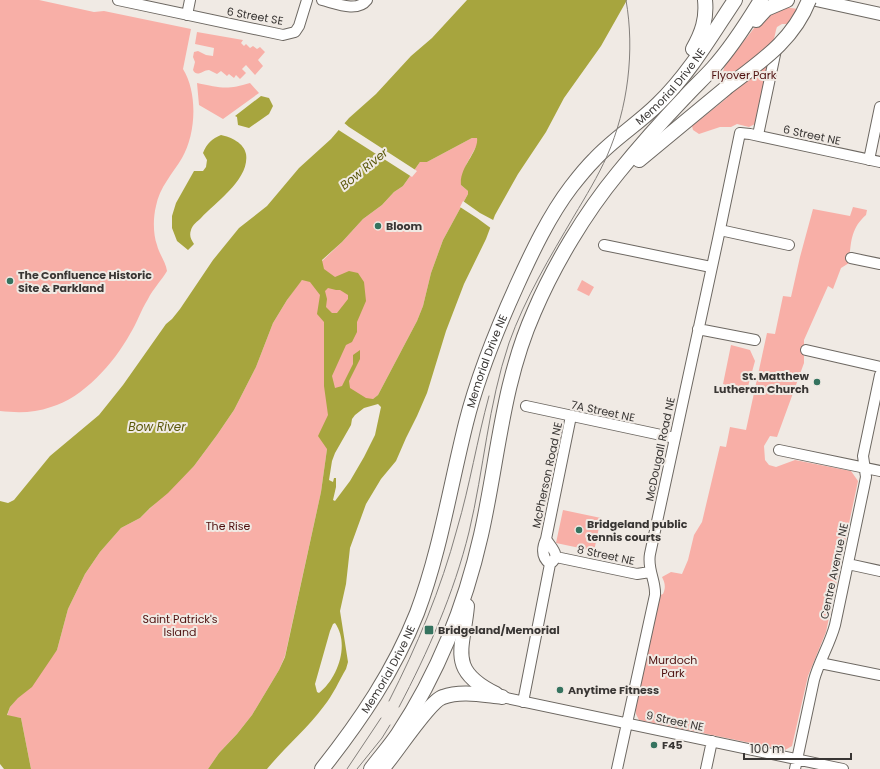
<svg xmlns="http://www.w3.org/2000/svg" width="880" height="769" viewBox="0 0 880 769" font-family="Poppins,sans-serif">
<rect width="100%" height="100%" fill="#f0eae4"/>
<path fill="#f8afa7" d="M0 0H39L94 12 104 11 191 29 183 69C198 93 196 134 182 158 173 173 159 188 156 206 153 218 153 234 157 245 159 254 166 262 167 271 161 281 153 289 148 299 141 310 137 323 130 334 114 363 83 398 51 407 34 413 18 413 0 411Z
M784 7 798 9 789 24H782L777 27 776 30 755 124 749 127 737 124 731 127H720L699 134 693 130 692 126 727 98 726 97 731 92 721 80 724 68 726 64 762 18Z
M197 32 243 40 241 43 244 46 246 44 250 48 253 46 257 49 260 47 265 52 258 60 263 66 255 75 246 65 242 69 246 73 240 79 236 75 234 78 229 74 227 76 221 71 217 74 209 70C203 70 197 78 193 70L195 62 193 57 194 52 198 51 206 55 213 56 214 48 195 44Z
M197 83C220 88 228 90 250 83L259 93 223 119 199 105Z
M472 138H477L478 143 466 165 461 185 468 191V194L443 240 431 273 423 306 417 321 378 395 343 424 327 449 321 492 285 656 279 670 252 715 237 734 219 753 208 769H31L21 718 7 716 10 707 57 650 68 609 85 574 100 552 121 528 140 518 194 466 217 435 234 410 256 367 273 323 287 300 299 283 342 242 363 219 382 205 394 192 403 186 420 162H427Z
M853 207 867 210 866 215C850 229 851 244 849 263L841 268 833 289 828 286 804 340V363L777 437 770 436 764 446 765 460 769 465 776 467 795 460 851 471 858 481 826 632 808 676 792 746 785 750 639 720 636 714 635 708 660 595 663 594C666 587 665 583 662 577L671 572 682 574 688 560 694 535 702 522 720 446 726 447 730 427 746 430 767 333 775 334 783 296 791 297 800 257 813 209 850 216Z
M582 280 594 287 589 296 577 290Z
M731 345 750 350 755 361 747 390 723 384Z
M563 510 601 518 594 551 556 543Z"/>
<path fill="#a7a53e" fill-rule="evenodd" d="M467 0H627L601 46 564 98 546 132 518 174 495 215 486 239 464 284 446 331 427 393 417 416 406 438 396 461 381 479 366 504 350 548 346 584 340 611 348 662 346 669C339 681 333 695 324 706 307 729 285 747 267 769H208L219 753 237 734 252 715 279 670 285 657 321 492 327 449 318 436 328 415 324 386V322L317 314 320 295 310 282 302 280 287 300 273 323 256 367 234 410 217 435 194 466 168 493 150 508 140 518 121 528 100 552 85 574 68 609 57 650 32 687 18 698 10 707 7 715 21 718 31 769H4L0 764V501L8 503 14 500 50 456 99 415 123 385 166 324 172 319 180 309 213 260 239 228 267 206 299 168 331 139 349 118 376 94 411 56 432 38ZM472 138H477C479 152 459 167 461 185L468 191V194L443 240 431 273 423 306 417 321 378 395 373 399 366 398 350 388 349 381 360 359V350L353 355V364L342 386 335 388 332 376 346 345 352 342 357 332V322L366 301 364 282 358 273 349 271 335 277 324 269 322 260 342 242 363 219 382 205 394 192 403 186 420 162H427ZM328 288 336 290H340L348 295V299L337 313H332L326 307 327 299 325 291ZM378 404 381 407 375 435 364 457 350 481 335 501 333 500 336 487V478H334L333 482 329 480 332 461 335 453 351 425 352 419 355 415 364 408ZM335 623C350 644 338 678 319 693L317 692 315 684 330 631 333 624Z
M261 96 269 98 273 106 269 114 249 128 238 125 237 117 235 116Z
M221 135C231 137 244 143 246 154 250 179 216 202 201 218 198 221 192 225 191 230 189 236 191 239 194 244L188 250 177 241 172 228V216L176 203 194 171H203L206 167 207 160 203 153C207 143 212 139 221 135Z"/>
<path fill="#f0eae4" d="M343 122 349 127 417 171 412 177 337 129Z
M463 201 480 213 495 221 492 229 477 218 460 207Z"/>
<g fill="none" stroke-linecap="round" stroke-linejoin="round">
<defs>
<path id="minor" d="M118 0 283 35 295 32 299 26 307 0
M322 0C335 3 357 13 367 0
M187 15 190 0
M758 135 777 45
M869 160 880 107
M720 230 789 245
M604 245 711 267
M851 258 880 264
M698 329 755 340
M806 350 880 367
M526 406 675 438
M779 450 880 471
M556 557 637 574 650 572
M550 564C541 557 542 548 546 539L571 416
M848 564 880 571
M820 663 880 675
M502 697 843 769
M523 702 550 564C562 555 551 548 546 539
M617 769 655 595C656 581 647 569 650 554L718 239 740 133 750 134 880 162
M706 769 712 741
M795 769 814 680C819 661 830 644 835 625L864 487 866 477 863 456 880 375"/>
<path id="major" d="M816 0 880 14"/>
<g id="highway">
<path d="M756 20 766 9 787 0"/>
<path d="M693 49C702 33 707 19 705 0"/>
<path d="M639 160 726 88"/>
<path d="M467 606C463 650 447 670 496 694"/>
<path id="s1" d="M322 769C360 721 394 671 417 613 440 552 450 487 466 423 478 375 497 329 517 285 532 252 549 216 571 187 578 178 586 168 594 160 613 139 638 124 658 104 689 74 711 36 735 0"/>
<path d="M371 769C380 757 390 746 398 734 438 673 465 606 481 535 498 460 502 384 534 312 554 265 585 213 618 173 639 147 662 121 685 97 694 87 704 78 713 68 731 48 747 23 761 0"/>
<path d="M382 769C395 755 429 701 443 697 461 690 483 695 502 697"/>
</g>
</defs>
<use href="#minor" stroke="#6d6862" stroke-width="12"/>
<use href="#major" stroke="#6d6862" stroke-width="14"/>
<use href="#highway" stroke="#6d6862" stroke-width="16"/>
<use href="#minor" stroke="#fff" stroke-width="10"/>
<use href="#major" stroke="#fff" stroke-width="12"/>
<use href="#highway" stroke="#fff" stroke-width="14"/>
<path stroke="#84807c" stroke-width="1" d="M389 701C417 646 441 589 457 529 470 485 477 440 489 396
M399 707C428 652 454 593 469 532 484 469 488 405 509 343 525 298 550 257 574 216 586 196 598 176 607 156 628 108 635 51 626 0
M347 769 381 718
M357 769 382 738 390 725"/>
<defs>
<path id="highway-bridge" d="M726 88C760 62 793 41 809 0"/>
</defs>
<use href="#highway-bridge" stroke="#6d6862" stroke-width="16" stroke-linecap="butt"/>
<use href="#highway-bridge" stroke="#fff" stroke-width="14"/>
</g>
<g fill="#35735f" stroke="#f0eae4" stroke-width="1.5">
<circle cx="378" cy="226" r="4"/>
<circle cx="10" cy="281" r="4"/>
<circle cx="817" cy="382" r="4"/>
<circle cx="579" cy="530" r="4"/>
<rect x="424" y="625" width="10" height="10" rx="2"/>
<circle cx="560" cy="690" r="4"/>
<circle cx="654" cy="745" r="4"/>
</g>
<g text-anchor="middle" stroke-width="4" stroke-linejoin="round" paint-order="stroke">
<g font-size="11" fill="#393634" stroke="#f0eae4">
<text transform="translate(255 16) rotate(10)" y="4">6 Street SE</text>
<text dy="4" stroke="none"><textPath href="#s1" startOffset="781">Memorial Drive NE</textPath></text>
<text transform="translate(812 135) rotate(12)" y="4">6 Street NE</text>
<text dy="4" stroke="none"><textPath href="#s1" startOffset="445">Memorial Drive NE</textPath></text>
<text transform="translate(603 411) rotate(12)" y="4">7A Street NE</text>
<text transform="translate(660 449) rotate(-78)" y="4">McDougall Road NE</text>
<text transform="translate(547 475) rotate(-78)" y="4">McPherson Road NE</text>
<text transform="translate(606 555) rotate(12)" y="4">8 Street NE</text>
<text transform="translate(834 571) rotate(-78)" y="4">Centre Avenue NE</text>
<text dy="4" stroke="none"><textPath href="#s1" startOffset="120">Memorial Drive NE</textPath></text>
<text transform="translate(675 721) rotate(12)" y="4">9 Street NE</text>
</g>
<g font-size="11" fill="#4f1110" stroke="#f0eae4">
<text x="744" y="79">Flyover Park</text>
<text x="228" y="530">The Rise</text>
<text x="180" y="623">Saint Patrick's<tspan x="180" dy="13">Island</tspan></text>
<text x="673" y="664">Murdoch<tspan x="673" dy="13">Park</tspan></text>
</g>
<g font-size="11" font-weight="bold" fill="#393634" stroke="#f0eae4" text-anchor="start">
<text x="386" y="230">Bloom</text>
<text x="18" y="279">The Confluence Historic<tspan x="18" dy="13">Site &amp; Parkland</tspan></text>
<text x="809" y="380" text-anchor="end">St. Matthew<tspan x="809" dy="13">Lutheran Church</tspan></text>
<text x="587" y="528">Bridgeland public<tspan x="587" dy="13">tennis courts</tspan></text>
<text x="438" y="634">Bridgeland/Memorial</text>
<text x="568" y="694">Anytime Fitness</text>
<text x="662" y="749">F45</text>
</g>
<g font-size="12" font-style="italic" fill="#5b590b" stroke="#f0eae4">
<text transform="translate(364 169) rotate(-39)" y="4">Bow River</text>
<text x="157" y="431">Bow River</text>
</g>
</g>
<path d="M744 753v6h107v-6" fill="none" stroke="#393634" stroke-width="2"/>
<text x="750" y="753" font-size="12" fill="#393634" stroke="#f0eae4" stroke-width="3" paint-order="stroke">100 m</text>
</svg>
